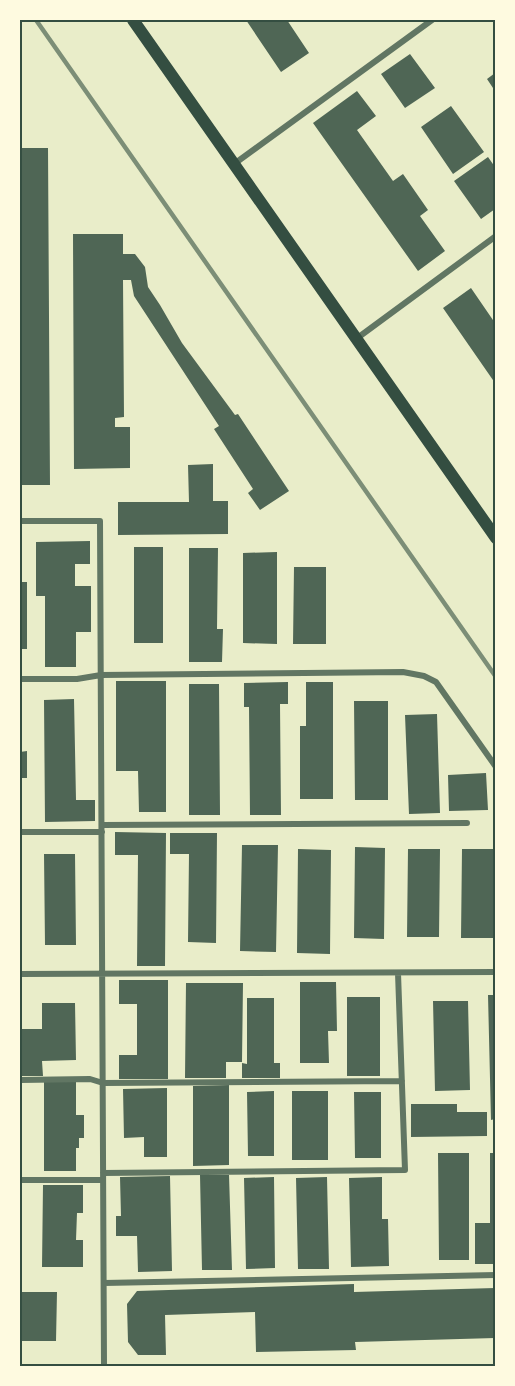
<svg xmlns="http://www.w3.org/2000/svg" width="515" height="1386" viewBox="0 0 515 1386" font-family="Rubik,sans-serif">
<rect width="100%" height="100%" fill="#e9edc9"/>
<path fill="#4f6655" d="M246 20H287L309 53 281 72Z
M410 54 435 88 405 108 381 74Z
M495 73V91L487 79Z
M357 91 376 116 357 130 393 181 403 174 428 210 420 216 445 251 418 271 313 123Z
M451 106 484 152 453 174 421 127Z
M20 148H48L50 485H20Z
M488 157 495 167V209L481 219 454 181Z
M73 234H123V254H135L145 267 148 287 160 305 182 343 235 415 238 414 289 491 260 510 248 493 253 489 214 429 219 426 134 296 131 280H123L124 417 115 418V427H130V468L74 469Z
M471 288 495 323V383L443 308Z
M213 464V501H228V534L118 535V502H189L188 465Z
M90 541V564H75V586H91V632H76V667H45V596H36V542Z
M134 547H163V643H134Z
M189 548H218L217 629H223L222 662H189Z
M277 552V644L243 643V553Z
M294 567H326V644H293Z
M20 582H27V649H20Z
M116 681H166V812H139L138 771H116Z
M288 682V704H280L281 815H250L249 707H244V683Z
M306 682H333V799H300V726H306Z
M189 684H219L220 815H189Z
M74 699 76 800H95V821L45 822 44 700Z
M354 701H388V800H355Z
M437 714 440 813 409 814 405 715Z
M27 751V778H20V752Z
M486 773 488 810 449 811 448 775Z
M115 832 166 833 165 966H137L138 855H115Z
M170 833H217L216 943 188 942 189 854H170Z
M242 845H278L276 952 240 951Z
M355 847 385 848 384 939 354 938Z
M298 849 331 850 330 954 297 953Z
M408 849H440L439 937H407Z
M462 849H495V938H461Z
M44 854H75L76 945H45Z
M119 980H168V1079H119V1055H137V1004H119Z
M300 982H336L337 1031H328L329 1063H300Z
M186 983H243L242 1062H226V1078H185Z
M488 995H495V1119L491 1120Z
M347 997H380V1076H347Z
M247 998H274V1063H280V1078H242V1063L247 1064Z
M433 1001H468L470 1090 435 1091Z
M42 1003H75L76 1060 42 1061 43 1076H20V1029H42Z
M44 1082H76V1115H84V1138H79V1148H76V1171H44Z
M229 1085V1165L193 1166V1086Z
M167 1088V1157H144V1137L124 1138 123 1089Z
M274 1091V1156H248L247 1092Z
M292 1091H328V1160H292Z
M354 1092H381V1158H355Z
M411 1104H457V1112H487V1136L411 1137Z
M438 1153H469V1260H439Z
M490 1153H495V1264H475V1223H490Z
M200 1175H229L232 1270H202Z
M170 1176 172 1271 138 1272 137 1236H116V1216H121L120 1177Z
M274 1177 275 1268 246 1269 244 1178Z
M327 1177 329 1269H298L296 1178Z
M382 1177V1219H388L389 1266 351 1267 349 1178Z
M43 1185H83V1213H77L76 1240H83V1267H42Z
M354 1284V1292L495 1288V1338L355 1342 356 1350 256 1352 255 1312 165 1315 166 1355H138L128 1342 127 1304 137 1291Z
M20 1292H57L56 1341H20Z"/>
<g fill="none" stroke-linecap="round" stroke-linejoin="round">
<path stroke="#617663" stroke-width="6" d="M234 164 432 20
M356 339 496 236
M20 521H100L104 1366
M20 679H77L101 675 403 672 424 676 436 682 496 767
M102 825 467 823
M20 832H102
M20 974 496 972
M20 1080 90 1079 103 1083 402 1081
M103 1173 405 1170 398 973
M20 1180H103
M104 1283 496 1275"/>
<path stroke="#344e41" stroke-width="12" d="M133 20 496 538"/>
<path stroke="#7c8e77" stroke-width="4.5" d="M36 20 496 677"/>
</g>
<rect width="515" height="1386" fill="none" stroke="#fefae0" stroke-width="42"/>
<rect x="21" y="21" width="473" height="1344" fill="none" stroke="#344e41" stroke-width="2"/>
</svg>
